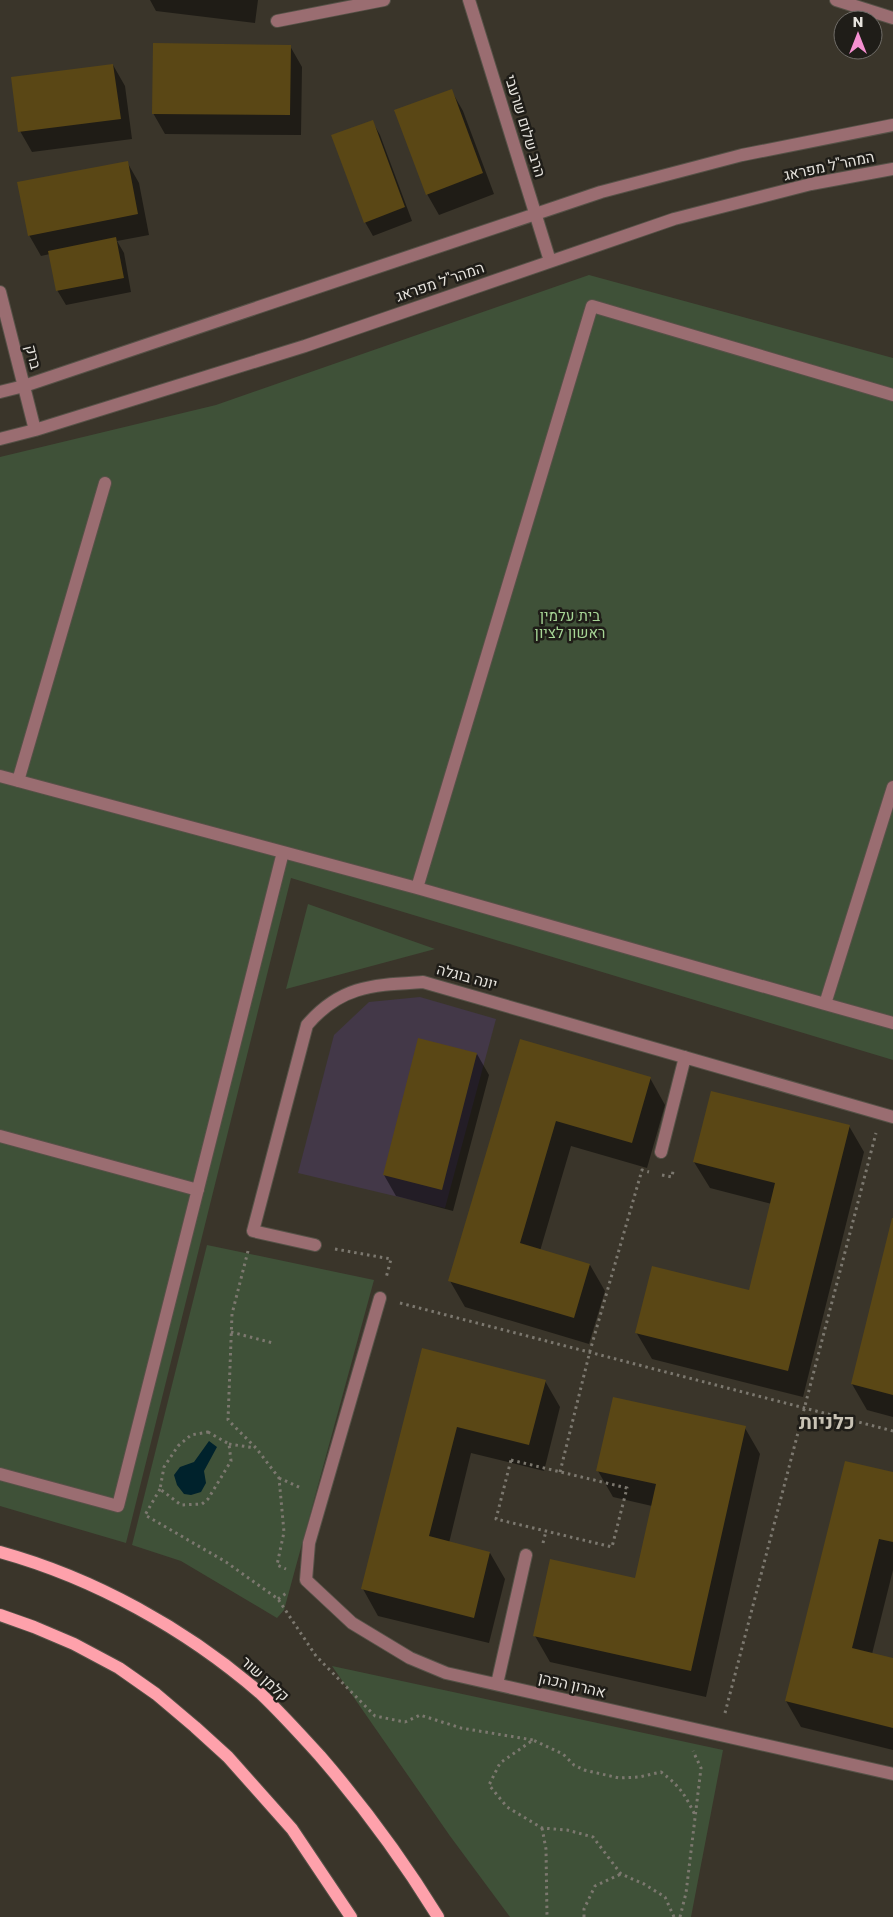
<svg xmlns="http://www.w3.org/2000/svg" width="893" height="1917" viewBox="0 0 893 1917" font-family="Poppins,Heebo,sans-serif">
<rect width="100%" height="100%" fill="#3a352a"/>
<path fill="#433848" d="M420 997 496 1019 445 1208 298 1173 334 1035 369 1002Z"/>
<path fill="#3f5138" d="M589 275 893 358V1060L291 878 126 1543 0 1506V457L216 405Z
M308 904 435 949 286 989Z
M207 1245 374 1280 284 1610 277 1618 181 1561 132 1545Z
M332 1666 723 1750 691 1917H510L450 1836Z"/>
<path fill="#00222c" d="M209 1441 217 1447 204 1471 206 1483 201 1492 191 1495 184 1494 177 1485 174 1475 180 1467 194 1462Z"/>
<path fill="#0007" d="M150 0H258L255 23 156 11Z
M290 46 302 67 301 135 165 134 153 113Z
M113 65 125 86 132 139 32 152 20 131Z
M451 90 463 111 494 194 439 215 427 194Z
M372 121 380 135 412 221 373 236 365 222Z
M127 162 139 183 149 235 117 241 124 253 131 292 66 305 57 290 50 254 41 256 29 235Z
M520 1041 650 1078 665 1105 647 1168 571 1146 540 1251 590 1265 605 1291 589 1344 465 1307 450 1281Z
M477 1054 489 1075 453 1211 396 1196 384 1175Z
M849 1126 864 1152 803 1397 652 1359 636 1332 749 1292 772 1204 710 1188 694 1162Z
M893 1220V1417L867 1410 852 1384Z
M423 1350 545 1381 560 1407 544 1471 471 1453 449 1543 490 1553 505 1579 489 1643 378 1616 363 1589Z
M745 1428 760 1454 706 1697 550 1662 535 1636 636 1579 652 1506 613 1497 598 1471Z
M893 1474V1570L872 1654 893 1660V1750L801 1727 786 1701Z"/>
<path fill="#5a4715" d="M153 43 291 45 290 115 152 114Z
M113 64 121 119 18 132 11 77Z
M452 89 483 173 426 195 394 110Z
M373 120 405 207 364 223 331 135Z
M128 161 138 214 28 236 17 182Z
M116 237 124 278 56 291 48 251Z
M418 1038 477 1053 442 1190 383 1175Z
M520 1039 651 1077 632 1143 556 1121 520 1243 590 1264 574 1318 448 1281Z
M711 1091 850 1125 788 1371 635 1333 652 1266 749 1290 775 1183 693 1162Z
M892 1218H893V1395L851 1384Z
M422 1348 546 1380 529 1445 457 1427 429 1536 490 1552 474 1618 361 1589Z
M613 1397 746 1426 691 1671 533 1636 550 1559 635 1578 656 1484 596 1471Z
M845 1461 893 1472V1542L879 1539 852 1648 893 1658V1728L785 1701Z"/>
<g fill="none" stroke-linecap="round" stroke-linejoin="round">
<defs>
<path id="minor" d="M469 0 550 261
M836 0 893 18
M277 21 384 0
M0 292 35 430
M0 392 24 386 601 192 742 155 893 125
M0 439 35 430 305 346 674 219 811 184 893 169
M0 776 417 888 825 1004
M18 781 105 483
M893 787 825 1004 893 1023
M417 888 592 306 893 395
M0 1136 198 1190
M661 1152 685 1057
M315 1245 253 1231 307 1025C341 985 374 985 423 982L893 1117
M380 1298 309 1543 306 1580 352 1623 410 1658 446 1673 893 1774
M0 1474 118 1506 283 852
M497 1684 526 1555"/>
<path id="major" d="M0 1552C94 1578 186 1629 260 1693 281 1713 301 1735 320 1756 364 1807 403 1860 438 1917
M0 1615 34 1627 74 1644 119 1668 156 1694 195 1727 228 1757 292 1829 351 1917"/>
</defs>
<use href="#minor" stroke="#565147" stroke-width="14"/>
<use href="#major" stroke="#565147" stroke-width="14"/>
<path stroke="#7c786f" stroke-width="3" stroke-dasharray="2.5 4" stroke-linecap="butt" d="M662 1175 672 1177 673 1171
M335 1249 391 1259 386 1278
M248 1251 232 1314 228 1420 256 1448 279 1478 284 1532 277 1565 286 1569
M400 1303 893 1431
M231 1332 273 1343
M208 1432 229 1444 231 1461 208 1499 202 1504 181 1505 160 1489 164 1467 178 1446 191 1435Z
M229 1444 255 1448
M511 1460 627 1488 612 1547 496 1519Z
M560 1472 590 1351 642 1170 649 1172
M279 1478 301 1488
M160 1489 145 1515 226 1562 278 1599 316 1656 375 1716 405 1722 420 1715 461 1728 533 1740
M543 1543 546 1531
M278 1599 288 1592
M725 1713 876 1133
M542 1828 546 1849 547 1917
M584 1917V1909L595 1886 621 1874
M674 1917 665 1897 644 1884 621 1874 593 1837 567 1830 542 1828 507 1807 489 1785 500 1763 533 1740 563 1754 574 1765 584 1770 619 1778 639 1777 661 1772C681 1787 685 1795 696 1817
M680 1917 686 1893 701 1768 693 1751"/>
<use href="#minor" stroke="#9a6d71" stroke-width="12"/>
<use href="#major" stroke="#fea1ab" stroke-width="12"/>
</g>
<g text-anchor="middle" stroke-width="5" stroke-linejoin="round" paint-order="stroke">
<g font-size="15" fill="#e6e3dd" stroke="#1f1d18">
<text transform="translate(525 126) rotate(73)" y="5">הרב שלום שרעבי</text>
<text transform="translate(829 166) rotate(-12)" y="5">המהר"ל מפראג</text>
<text transform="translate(440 282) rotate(-19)" y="5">המהר"ל מפראג</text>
<text transform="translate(33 357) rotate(76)" y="5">ברק</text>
<text transform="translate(467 977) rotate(15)" y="5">יונה בוגלה</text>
<text transform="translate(265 1679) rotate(42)" y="5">קלמן שור</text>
<text transform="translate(572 1685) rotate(13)" y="5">אהרון הכהן</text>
</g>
<g font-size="15" fill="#a6d595" stroke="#1f1d18">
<text x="570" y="621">בית עלמין<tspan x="570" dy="17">ראשון לציון</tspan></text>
</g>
<g font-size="20" font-weight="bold" fill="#c9c3b5" stroke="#1f1d18">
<text x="827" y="1429">כלניות</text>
</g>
</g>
<g transform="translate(858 35)"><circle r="24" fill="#1f1d18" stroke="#6f6c67"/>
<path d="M0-4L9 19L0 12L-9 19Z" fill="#f590d1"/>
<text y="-8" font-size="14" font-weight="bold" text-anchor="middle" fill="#e6e3dd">N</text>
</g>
</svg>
